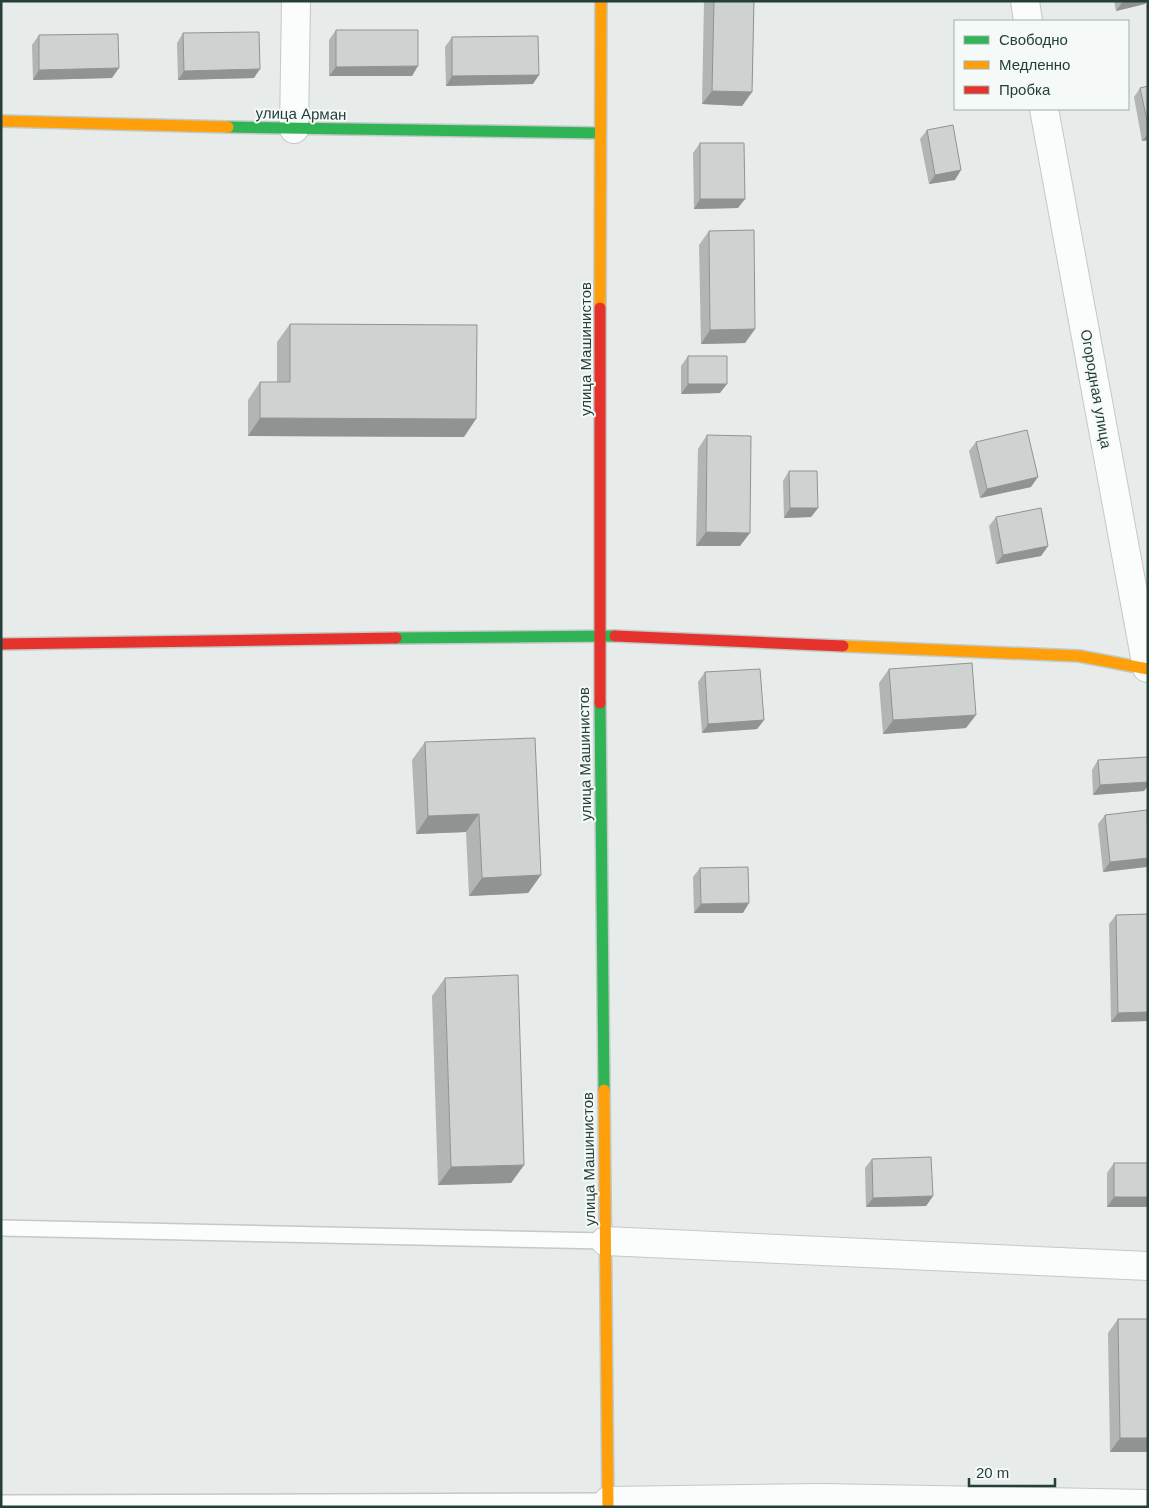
<svg xmlns="http://www.w3.org/2000/svg" width="1149" height="1508" viewBox="0 0 1149 1508" font-family="Arial,sans-serif">
<rect width="100%" height="100%" fill="#e7ebea"/>
<g fill="none" stroke-linecap="round" stroke-linejoin="round">
<defs>
<path id="lane" d="M1 1228 605 1241
M1 1503 608 1501"/>
<path id="street" d="M1025 1 1028 21
M1044 109 1147 668
M294 129 296 1
M605 1241 1148 1266
M608 1501 820 1498 1148 1504"/>
<path id="fast" d="M228 127 600 133
M396 638 615 636
M600 703 604 1090"/>
<path id="slow" d="M1 121 228 127
M600 308 601 1
M843 646 1079 656 1148 669
M604 1090 608 1507"/>
<path id="jam" d="M615 636 843 646
M1 644 396 638
M600 703V308"/>
</defs>
<use href="#lane" stroke="#c4c8c7" stroke-width="18"/>
<use href="#street" stroke="#c4c8c7" stroke-width="30"/>
<use href="#fast" stroke="#c2c9c7" stroke-width="14"/>
<use href="#slow" stroke="#c2c9c7" stroke-width="14"/>
<use href="#jam" stroke="#c2c9c7" stroke-width="14"/>
<use href="#lane" stroke="#fbfcfc" stroke-width="15"/>
<use href="#street" stroke="#fbfcfc" stroke-width="28"/>
<use href="#fast" stroke="#30b455" stroke-width="11"/>
<use href="#slow" stroke="#ff9f0a" stroke-width="11"/>
<use href="#jam" stroke="#e5322d" stroke-width="11"/>
</g>
<path fill="#b1b5b4" d="M704 1H754L752 92 742 106 702 104Z
M1114 1H1147L1145 4 1116 11Z
M336 30 412 76H329V40Z
M183 33 254 78 178 80 177 43Z
M39 35 112 78 33 80 32 45Z
M452 37 533 84 446 86 445 47Z
M1148 86V140L1142 141 1134 97 1140 88Z
M927 130 955 180 929 184 920 139Z
M700 143 738 208 694 209 693 153Z
M709 231 755 329 745 343 701 344 699 245Z
M290 324 464 437 248 436V400L260 382H277V342Z
M688 356 720 393 681 394V366Z
M707 435 740 546H696L698 449Z
M976 442 1031 487 980 498 969 451Z
M789 471 818 508 811 517 784 518 783 481Z
M996 517 1048 546 1041 556 996 564 989 526Z
M889 669 966 728 883 734 879 683Z
M705 672 764 720 757 729 702 733 698 682Z
M425 742 541 875 528 893 469 896 466 832 416 834 412 760Z
M1098 760 1144 791 1093 795 1092 770Z
M1105 815H1148V865L1146 867 1103 872 1098 824Z
M700 868 743 913H694L693 877Z
M1148 914V1021L1111 1022 1109 924 1116 915Z
M445 978 524 1165 511 1183 438 1185 432 996Z
M872 1159 933 1196 926 1206 866 1207 865 1168Z
M1114 1163H1148V1207H1107V1173Z
M1118 1319 1148 1452H1110L1108 1333Z"/>
<path fill="#909392" d="M1123 1H1147L1145 4 1116 11Z
M418 66 412 76H329L336 67Z
M119 68 112 78 33 80 39 70Z
M260 69 254 78 178 80 184 71Z
M539 75 533 84 446 86 452 76Z
M712 91 752 92 742 106 702 104Z
M1148 134V140L1142 141Z
M961 170 955 180 929 184 935 175Z
M700 199H745L738 208 694 209Z
M755 329 745 343 701 344 710 330Z
M688 384H727L720 393 681 394Z
M260 418 476 419 464 437 248 436Z
M1038 477 1031 487 980 498 987 489Z
M790 508H818L811 517 784 518Z
M706 532 750 533 740 546H696Z
M1048 546 1041 556 996 564 1003 555Z
M976 715 966 728 883 734 893 720Z
M764 720 757 729 702 733 708 724Z
M1148 782V786L1144 791 1093 795 1100 785Z
M479 814 466 832 416 834 428 816Z
M1148 858V865L1146 867 1103 872 1110 862Z
M541 875 528 893 469 896 482 878Z
M749 903 743 913H694L701 904Z
M1148 1012V1021L1111 1022 1118 1013Z
M524 1165 511 1183 438 1185 451 1167Z
M933 1196 926 1206 866 1207 873 1198Z
M1114 1197H1148V1207H1107Z
M1120 1438H1148V1452H1110Z"/>
<path fill="#ced2d1" stroke="#909392" d="M714 1H754L752 92 712 91Z
M336 30H418V66L336 67Z
M259 32 260 69 184 71 183 33Z
M118 34 119 68 39 70V35Z
M538 36 539 75 452 76V37Z
M1148 86V125L1140 88Z
M953 125 961 170 935 175 927 130Z
M700 143H744L745 199H700Z
M754 230 755 329 710 330 709 231Z
M290 324 477 325 476 419 260 418V382H290Z
M688 356H727V384H688Z
M1027 430 1038 477 987 489 976 442Z
M707 435 751 436 750 533 706 532Z
M789 471H817L818 508H790Z
M1041 508 1048 546 1003 555 996 517Z
M972 663 976 715 893 720 889 669Z
M760 669 764 720 708 724 705 672Z
M535 738 541 875 482 878 479 814 428 816 425 742Z
M1148 757V782L1100 785 1098 760Z
M1147 810 1148 858 1110 862 1105 815Z
M748 867 749 903 701 904 700 868Z
M1148 914V1012L1118 1013 1116 915Z
M518 975 524 1165 451 1167 445 978Z
M931 1157 933 1196 873 1198 872 1159Z
M1114 1163H1148V1197H1114Z
M1118 1319H1148V1438H1120Z"/>
<g text-anchor="middle" stroke-width="4" stroke-linejoin="round" paint-order="stroke">
<g font-size="15" fill="#243f3b" stroke="#f5faf8">
<text transform="translate(301 114) rotate(1)" y="5">улица Арман</text>
<text transform="translate(586 349) rotate(-90)" y="5">улица Машинистов</text>
<text transform="translate(1096 389) rotate(80)" y="5">Огородная улица</text>
<text transform="translate(585 754) rotate(-91)" y="5">улица Машинистов</text>
<text transform="translate(589 1159) rotate(-91)" y="5">улица Машинистов</text>
</g>
</g>
<rect width="1149" height="1508" fill="none" stroke="#243f3b" stroke-width="5"/>
<rect x="954" y="20" width="175" height="90" fill="#f5faf8" stroke="#a1afac"/>
<rect x="964" y="36" width="25" height="8" fill="#30b455" stroke="#a1afac"/>
<text x="999" y="45" font-size="15" fill="#243f3b">Свободно</text>
<rect x="964" y="61" width="25" height="8" fill="#ff9f0a" stroke="#a1afac"/>
<text x="999" y="70" font-size="15" fill="#243f3b">Медленно</text>
<rect x="964" y="86" width="25" height="8" fill="#e5322d" stroke="#a1afac"/>
<text x="999" y="95" font-size="15" fill="#243f3b">Пробка</text>
<path d="M969 1478v8h86v-8" fill="none" stroke="#243f3b" stroke-width="2.5"/>
<text x="976" y="1478" font-size="15" fill="#243f3b" stroke="#f5faf8" stroke-width="4" paint-order="stroke">20 m</text>
</svg>
